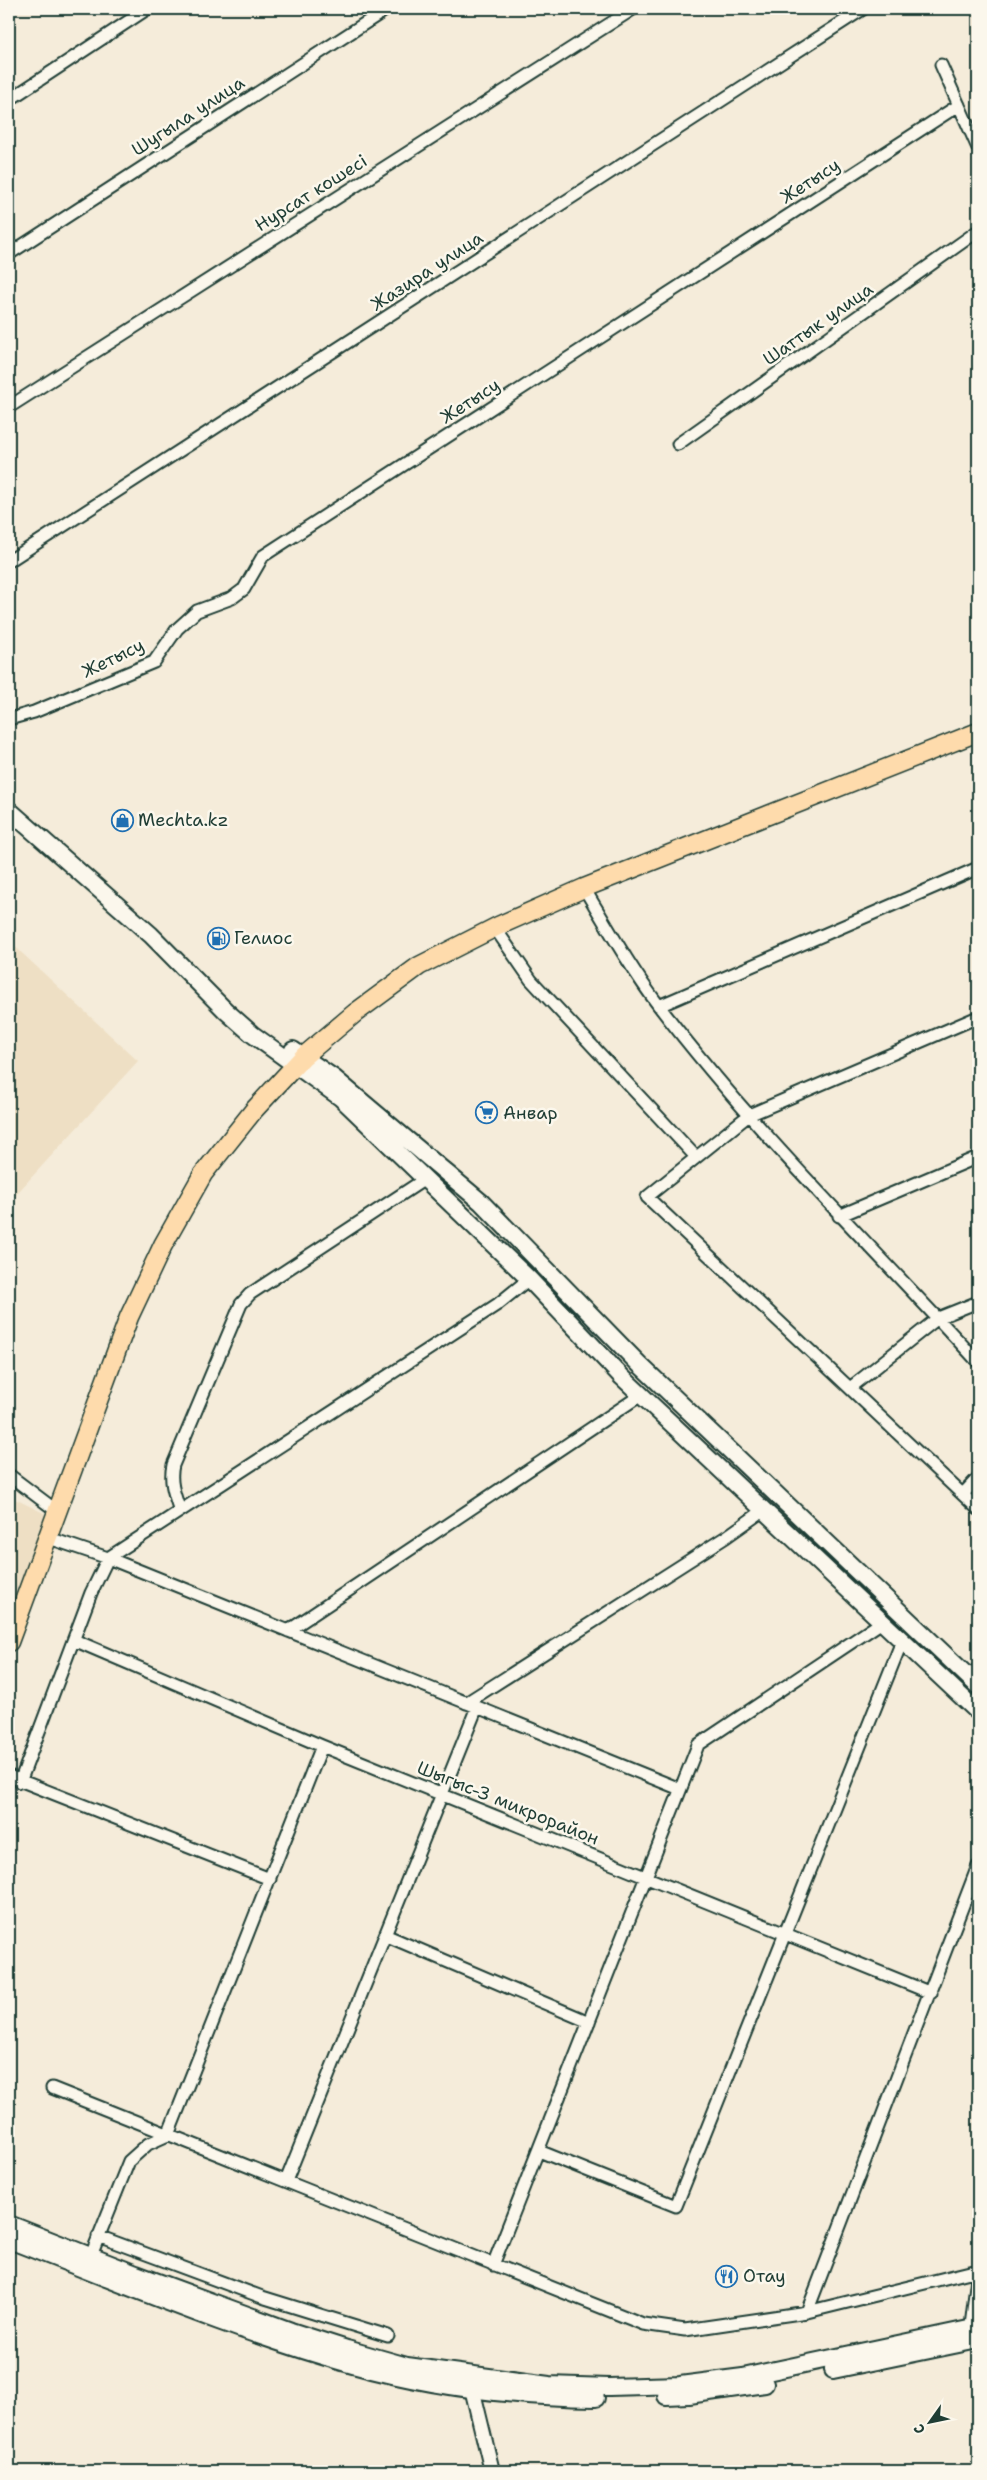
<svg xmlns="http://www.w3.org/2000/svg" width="987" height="2480" viewBox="0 0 987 2480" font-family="'Shantell Sans',sans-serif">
<rect width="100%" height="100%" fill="#f5ecda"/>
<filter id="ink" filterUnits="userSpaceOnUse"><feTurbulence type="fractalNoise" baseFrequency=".02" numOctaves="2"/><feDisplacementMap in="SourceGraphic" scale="10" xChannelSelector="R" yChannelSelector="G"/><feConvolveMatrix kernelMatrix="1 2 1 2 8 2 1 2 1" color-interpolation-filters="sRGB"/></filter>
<g filter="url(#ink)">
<path fill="#eedfc4" d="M9 941 138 1061 9 1202Z
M9 1496 56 1519 9 1641Z"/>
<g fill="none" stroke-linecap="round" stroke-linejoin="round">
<defs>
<path id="minor" d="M941 65 978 148
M9 100 147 9
M9 254 387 9
M9 407 633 9
M678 444 978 231
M9 561 863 9
M9 719 34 712 154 662 177 629 197 611 232 598 244 589 263 556 959 105
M584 888C608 928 631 969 659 1006 756 1133 870 1244 978 1362
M495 928 531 980 696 1157
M659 1006 978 868
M978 1017 749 1115 647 1197 978 1509
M839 1216 978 1157
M850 1388 938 1318 978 1302
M9 1475 58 1512
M963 1494 978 1478
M180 1511C175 1496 169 1482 173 1465L241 1304 250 1294 425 1179
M49 1538 108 1558 680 1789
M288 1631 641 1395
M74 1640 322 1746 931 1993
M967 1676 978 1669
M466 1703 726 1537 764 1510
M9 1776 270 1879
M20 1782 91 1593 108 1558 498 1304 529 1279
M385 1935 589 2022
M52 2088 643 2324 685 2330 807 2312 978 2270
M539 2151 676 2206 902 1641
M286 2181 477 1707
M98 2236 262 2297 388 2336
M88 2263 129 2161 148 2144 168 2135 322 1746
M493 2265 698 1745 882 1622
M807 2312 978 1866
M970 2334 978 2269"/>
<path id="tertiary" d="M470 2380 492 2471"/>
<path id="secondary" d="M9 810 151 935 226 1011 252 1034 341 1098 529 1279 622 1377 978 1712
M293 1050 334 1078 481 1202 639 1364 978 1686
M9 2224 136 2274 291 2331 347 2349 407 2366 549 2385 609 2387 680 2385 743 2377 978 2327
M9 2240C121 2283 238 2333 353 2365 432 2387 515 2397 596 2398
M833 2370 978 2340
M666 2396 688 2395 765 2384"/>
<path id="primary" d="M9 1642 129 1317 163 1245 203 1174 254 1110 304 1056 355 1013 419 966 498 926 584 888 978 732"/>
</defs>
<use href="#minor" stroke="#1f3d34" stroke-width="15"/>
<use href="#tertiary" stroke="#1f3d34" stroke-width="18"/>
<use href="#secondary" stroke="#1f3d34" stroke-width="20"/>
<use href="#primary" stroke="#1f3d34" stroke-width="21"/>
<use href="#minor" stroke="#fbf7ec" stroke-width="11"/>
<use href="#tertiary" stroke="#fbf7ec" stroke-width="14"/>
<use href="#secondary" stroke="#fbf7ec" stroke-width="16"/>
<use href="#primary" stroke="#fedbac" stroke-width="18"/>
</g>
</g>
<defs>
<symbol id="shop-ring" viewBox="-11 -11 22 22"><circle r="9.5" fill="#fbf7ec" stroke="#1f6fb2" stroke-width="1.5"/><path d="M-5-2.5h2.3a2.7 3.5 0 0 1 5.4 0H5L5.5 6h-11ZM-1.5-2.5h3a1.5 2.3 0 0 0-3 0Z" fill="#1f6fb2"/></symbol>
<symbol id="fuel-ring" viewBox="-11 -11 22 22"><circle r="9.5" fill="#fbf7ec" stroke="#1f6fb2" stroke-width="1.5"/><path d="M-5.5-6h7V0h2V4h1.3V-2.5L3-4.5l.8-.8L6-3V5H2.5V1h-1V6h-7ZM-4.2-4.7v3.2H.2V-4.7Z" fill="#1f6fb2"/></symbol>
<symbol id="supermarket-ring" viewBox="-11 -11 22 22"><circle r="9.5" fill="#fbf7ec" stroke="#1f6fb2" stroke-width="1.5"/><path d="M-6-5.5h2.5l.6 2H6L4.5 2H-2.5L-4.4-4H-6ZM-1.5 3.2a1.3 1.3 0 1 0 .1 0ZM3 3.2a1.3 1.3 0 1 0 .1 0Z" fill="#1f6fb2"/></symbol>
<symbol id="restaurant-ring" viewBox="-11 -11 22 22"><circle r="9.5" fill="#fbf7ec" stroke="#1f6fb2" stroke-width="1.5"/><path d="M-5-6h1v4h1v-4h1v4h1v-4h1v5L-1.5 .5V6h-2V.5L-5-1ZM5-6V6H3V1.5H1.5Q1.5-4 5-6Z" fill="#1f6fb2"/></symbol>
</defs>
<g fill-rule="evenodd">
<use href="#shop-ring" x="110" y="808" width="25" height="25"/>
<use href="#fuel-ring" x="206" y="926" width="25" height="25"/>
<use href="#supermarket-ring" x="474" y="1100" width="25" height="25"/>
<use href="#restaurant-ring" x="714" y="2264" width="25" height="25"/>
</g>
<g text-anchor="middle" stroke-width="5" stroke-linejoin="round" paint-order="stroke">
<g font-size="18" fill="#1f3d34" stroke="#fbf7ec">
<text transform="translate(188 116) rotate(-33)" y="6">Шугыла улица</text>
<text transform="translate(810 181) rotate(-33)" y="6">Жетысу</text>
<text transform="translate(311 193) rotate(-32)" y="6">Нурсат кошесi</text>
<text transform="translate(427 271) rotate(-33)" y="6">Жазира улица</text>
<text transform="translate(818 324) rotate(-35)" y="6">Шаттык улица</text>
<text transform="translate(470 401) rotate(-33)" y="6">Жетысу</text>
<text transform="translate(113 658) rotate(-26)" y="6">Жетысу</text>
<text transform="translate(508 1803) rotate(22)" y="6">Шыгыс-3 микрорайон</text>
</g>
<g font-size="18" fill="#1f3d34" stroke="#fbf7ec" text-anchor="start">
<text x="138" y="826">Mechta.kz</text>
<text x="234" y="944">Гелиос</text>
<text x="503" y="1119">Анвар</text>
<text x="743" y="2282">Отау</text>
</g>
</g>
<rect width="987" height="2480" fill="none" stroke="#fbf7ec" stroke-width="30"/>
<rect x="15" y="15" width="957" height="2450" fill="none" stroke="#1f3d34" stroke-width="2" filter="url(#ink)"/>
<g transform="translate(930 2422) rotate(237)" stroke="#fbf7ec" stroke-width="4" paint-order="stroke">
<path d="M0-4L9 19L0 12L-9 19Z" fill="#1f3d34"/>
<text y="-8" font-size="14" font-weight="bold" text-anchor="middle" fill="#1f3d34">С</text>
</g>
</svg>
